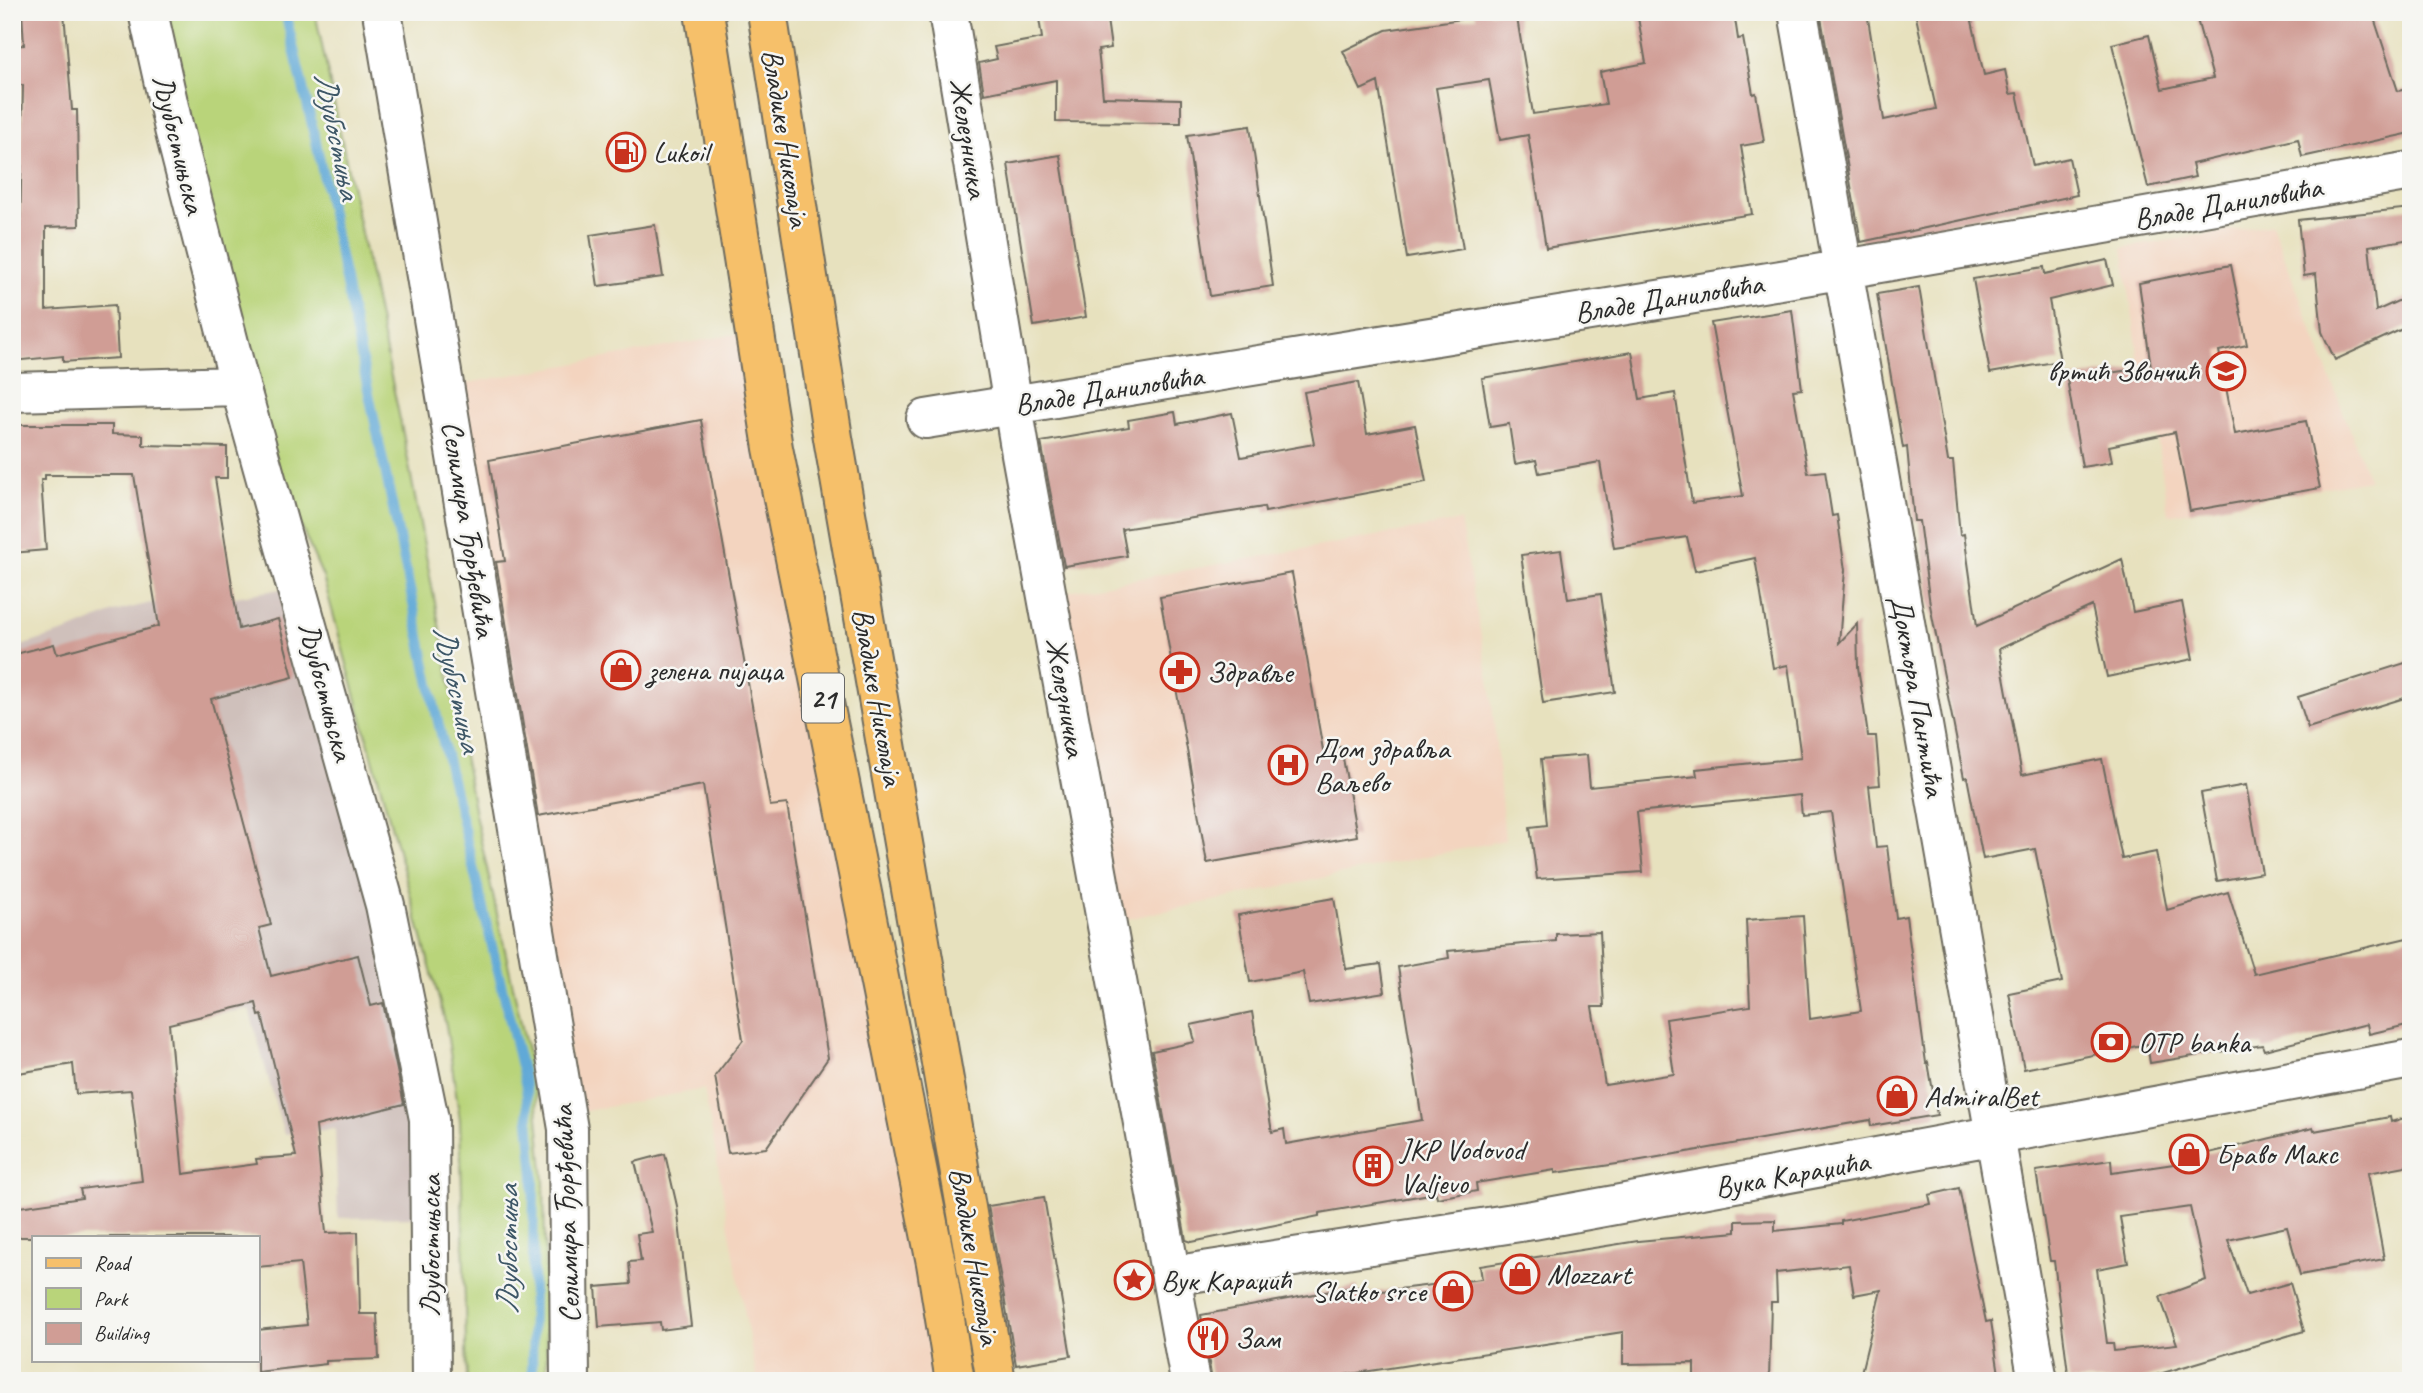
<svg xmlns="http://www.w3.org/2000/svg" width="2423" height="1393" viewBox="0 0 2423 1393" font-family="Caveat,sans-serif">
<rect width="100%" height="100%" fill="#f6f6f2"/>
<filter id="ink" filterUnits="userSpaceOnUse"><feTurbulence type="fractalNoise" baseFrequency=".0143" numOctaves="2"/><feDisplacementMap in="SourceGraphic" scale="14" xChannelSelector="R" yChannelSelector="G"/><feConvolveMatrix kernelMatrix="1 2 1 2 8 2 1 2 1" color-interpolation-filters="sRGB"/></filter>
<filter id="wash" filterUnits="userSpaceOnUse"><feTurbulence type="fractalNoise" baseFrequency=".00686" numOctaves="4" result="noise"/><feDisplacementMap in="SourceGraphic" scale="28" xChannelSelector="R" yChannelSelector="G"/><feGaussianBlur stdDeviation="1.57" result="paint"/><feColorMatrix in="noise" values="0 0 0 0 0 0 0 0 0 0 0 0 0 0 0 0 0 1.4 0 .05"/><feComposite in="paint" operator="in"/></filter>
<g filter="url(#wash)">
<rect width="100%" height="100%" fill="#e7e1be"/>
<path fill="#f3d4bf" d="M2272 224 2369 480 2168 515 2157 437 2118 444 2140 368 2123 248Z
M742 333 955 1381H757L704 1089 580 1112 446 387Z
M1460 521 1491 691 1505 840 1107 923 1047 595Z"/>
<path fill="#cfc0bb" d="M297 586 385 905 430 1217 338 1218 335 1129 284 1134 249 1009 92 1032 12 684V649L71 630 114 612 151 603 218 600Z"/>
<path fill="#b9d47a" stroke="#728052" stroke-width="2" d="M148 12H315L403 434 475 814 535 1086 544 1180 547 1381H467L460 1120 446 1025 323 577 240 386Z"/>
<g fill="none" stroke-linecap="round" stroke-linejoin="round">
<path stroke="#60a9d7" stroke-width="10" d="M285 12 315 137 436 713 526 1087 534 1175 532 1381"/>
</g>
<g id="blocks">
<path fill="#d09d95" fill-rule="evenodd" d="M22 12H64L72 110H77L79 226 46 227V310L115 305 118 358 63 362V356L12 361V233H20L23 85H12V46L24 45Z
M1038 12H1106L1111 48 1098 50 1103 97 1181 99V123L1056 122V80L984 94 979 63 997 59 994 47 1042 38Z
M1475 12H1516L1533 114 1606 104 1600 72 1646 63 1637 12H1734L1738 39 1743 38 1753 94 1756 93 1764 142 1741 146 1752 214 1546 248 1528 135 1500 140 1489 80 1436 88 1463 249 1407 258 1378 82 1361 90 1343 51 1386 30 1476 17Z
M1820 12H1867L1884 120 1936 109 1915 12H1970L1984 75 2005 70 2010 94 2017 93 2033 166 2069 158 2077 195 1861 242Z
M2195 12H2372L2398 91 2411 88V133L2302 157 2298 139 2192 164 2195 177 2148 187 2112 44 2149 35 2162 89 2213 78Z
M1250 126 1273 286 1210 296 1187 135Z
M1060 155 1086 317 1034 326 1008 164Z
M2411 208V239L2369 246 2376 311 2411 295V325L2335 360 2322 332 2316 274 2304 276 2298 220Z
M655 225 663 277 598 286 590 235Z
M2107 260 2113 285 2049 300 2060 361 1990 373 1973 279 2044 267 2045 274Z
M2231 265 2247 345 2219 351 2235 434 2306 421 2320 488 2190 511 2175 432 2109 446 2112 462 2082 467 2067 379 2151 367 2139 283Z
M1919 287 1948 461H1953L1960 535 1964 534 1977 626 2122 559 2133 612 2182 602 2193 659 2107 677 2092 606 1999 649 2022 775 2102 759 2122 859 2156 852 2167 910 2228 892 2254 974 2411 937V1024L2369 1034 2367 1024 2264 1050 2262 1045 2150 1063 2147 1044 2024 1069 2009 993 2062 982 2035 849 1983 859 1967 777 1964 778 1930 605 1919 521H1914L1907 447 1903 448 1877 294Z
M1792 310 1802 389 1793 390 1808 473 1825 471 1832 516 1837 515 1845 570 1839 643 1857 624 1858 667 1868 736H1876L1880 785 1869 786 1876 847 1887 846 1896 918 1906 916 1926 1063 1928 1062 1937 1115 1871 1126 1870 1120 1624 1163 1555 1173V1170L1476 1183 1477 1191 1437 1198 1436 1193 1319 1213V1216L1192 1242 1186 1240 1152 1051 1195 1042 1191 1025 1252 1012 1272 1132 1284 1129 1286 1144 1422 1120 1398 967 1449 958 1448 951 1556 941V934L1600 932 1604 1007H1592L1605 1085 1674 1074 1666 1019 1750 1006 1746 920 1803 916 1810 1019 1861 1011 1831 812 1802 815 1800 795 1637 812 1643 872 1537 879 1530 827 1547 825 1541 759 1587 755 1590 787 1697 776 1696 769 1801 758 1788 665 1773 668 1755 558 1695 571 1687 537 1614 548 1600 462 1539 473 1536 460 1515 464 1509 424 1490 427 1482 378 1632 352 1640 399 1675 393 1692 503 1743 496 1711 323Z
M1358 382 1367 434 1415 425 1426 482 1265 512 1264 507 1122 529 1127 556 1064 566 1041 442 1129 427 1128 420 1175 412 1177 424 1232 413 1241 457 1314 444 1304 392Z
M701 420 770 806 787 804 828 1058 766 1148 728 1153 715 1076 743 1040 703 785 538 816 496 562 505 561 489 460Z
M12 425H112V434L143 435V445L227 447V478H215L239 629 278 619 293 677 211 699 271 925 259 928 271 976 358 955 371 1006 383 1003 404 1104 316 1126 326 1233 358 1232 360 1314H377L379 1359 326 1361V1364L257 1372V1330L307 1325 300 1263 257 1267V1237H12V1208L82 1198 80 1189 142 1181 131 1090 76 1094 73 1064 12 1074V655L54 644 57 654 159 626 134 475H45V480H41L46 550 12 553ZM256 1003 259 1016 262 1015 296 1156 256 1159 257 1164 183 1174 169 1024Z
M1561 550 1568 599 1601 594 1615 692 1543 703 1521 555Z
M1292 573 1323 750 1341 747 1357 836 1207 863 1160 597Z
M2411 661V696L2308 728 2298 697Z
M2246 785 2262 873 2217 881 2201 793Z
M1334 898 1346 969 1381 964 1385 992 1309 1004 1303 972 1250 982 1238 915Z
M2411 1116V1165L2368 1173 2384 1259 2300 1275 2287 1227 2228 1240 2247 1295 2290 1283 2304 1331 2136 1381H2069L2054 1261H2050L2036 1171 2111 1160 2112 1173 2181 1163 2180 1160 2313 1128 2314 1131 2390 1117 2391 1122ZM2190 1207 2206 1280 2160 1297 2177 1344 2114 1351 2113 1343H2107L2097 1269 2128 1263 2120 1217Z
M665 1154 677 1206 691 1326 661 1330 660 1322 599 1327 596 1287 631 1284 629 1262 641 1261 637 1234 652 1232 635 1162Z
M1959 1188 1986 1322 1991 1321 2000 1381H1859L1881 1290 1854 1295 1849 1265 1776 1273 1777 1302H1771L1769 1381H1694V1363L1623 1364V1332L1305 1381H1212L1201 1315 1358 1286 1357 1294 1482 1279 1480 1266 1638 1241 1736 1232V1221L1775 1220V1231L1841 1224V1221L1931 1204 1929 1195Z
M1044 1197 1071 1356 1016 1365 988 1206Z"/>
</g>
</g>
<g filter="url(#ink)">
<use href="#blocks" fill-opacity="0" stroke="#6d6b5e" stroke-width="2"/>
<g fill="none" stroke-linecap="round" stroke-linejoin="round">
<defs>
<path id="minor" d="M148 12 174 129 240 386 385 905 429 1119 431 1381
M382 12 568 1129 570 1381
M948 12 1021 454 1190 1381
M1798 12 2038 1381
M12 392 240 386
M926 419 1787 279 2411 171
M1171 1276 1533 1220 2411 1059"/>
<path id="major" d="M704 12 773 448 936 1263 955 1381
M767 12 833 438 996 1381"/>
</defs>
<use href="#minor" stroke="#6d6b5e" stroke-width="42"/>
<use href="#major" stroke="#6d6b5e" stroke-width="42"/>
<use href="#minor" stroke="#fff" stroke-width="38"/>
<use href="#major" stroke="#f6c06b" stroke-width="38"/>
</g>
</g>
<defs>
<symbol id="fuel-ring" viewBox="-11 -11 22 22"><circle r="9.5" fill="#f6f6f2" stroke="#c8321e" stroke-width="1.5"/><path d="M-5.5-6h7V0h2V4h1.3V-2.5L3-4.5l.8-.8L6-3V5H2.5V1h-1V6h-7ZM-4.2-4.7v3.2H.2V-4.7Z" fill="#c8321e"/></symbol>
<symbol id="school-ring" viewBox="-11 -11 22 22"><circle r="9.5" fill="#f6f6f2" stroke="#c8321e" stroke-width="1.5"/><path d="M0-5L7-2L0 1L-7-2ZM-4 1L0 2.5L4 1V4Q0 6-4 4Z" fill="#c8321e"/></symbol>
<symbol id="shop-ring" viewBox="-11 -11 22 22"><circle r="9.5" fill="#f6f6f2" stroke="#c8321e" stroke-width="1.5"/><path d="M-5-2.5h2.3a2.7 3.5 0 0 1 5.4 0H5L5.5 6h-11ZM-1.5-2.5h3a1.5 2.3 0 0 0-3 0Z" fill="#c8321e"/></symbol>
<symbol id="pharmacy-ring" viewBox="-11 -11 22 22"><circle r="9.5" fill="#f6f6f2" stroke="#c8321e" stroke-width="1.5"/><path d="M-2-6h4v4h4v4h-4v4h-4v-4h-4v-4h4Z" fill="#c8321e"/></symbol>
<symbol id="hospital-ring" viewBox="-11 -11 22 22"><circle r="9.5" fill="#f6f6f2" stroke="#c8321e" stroke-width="1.5"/><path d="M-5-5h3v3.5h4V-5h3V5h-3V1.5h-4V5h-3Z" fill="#c8321e"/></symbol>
<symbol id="bank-ring" viewBox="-11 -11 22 22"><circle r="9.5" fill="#f6f6f2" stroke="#c8321e" stroke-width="1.5"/><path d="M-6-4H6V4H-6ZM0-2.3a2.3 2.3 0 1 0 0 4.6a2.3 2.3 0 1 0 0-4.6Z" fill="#c8321e"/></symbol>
<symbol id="building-ring" viewBox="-11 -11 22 22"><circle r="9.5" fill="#f6f6f2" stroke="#c8321e" stroke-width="1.5"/><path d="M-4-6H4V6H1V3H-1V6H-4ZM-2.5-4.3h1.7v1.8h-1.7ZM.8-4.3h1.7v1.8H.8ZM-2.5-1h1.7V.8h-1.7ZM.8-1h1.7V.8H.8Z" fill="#c8321e"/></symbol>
<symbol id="sight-ring" viewBox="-11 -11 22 22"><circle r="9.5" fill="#f6f6f2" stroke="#c8321e" stroke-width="1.5"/><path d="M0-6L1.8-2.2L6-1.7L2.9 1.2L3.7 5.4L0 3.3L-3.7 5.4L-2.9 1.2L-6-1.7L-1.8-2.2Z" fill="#c8321e"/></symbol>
<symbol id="restaurant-ring" viewBox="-11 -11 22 22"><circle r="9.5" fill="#f6f6f2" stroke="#c8321e" stroke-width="1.5"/><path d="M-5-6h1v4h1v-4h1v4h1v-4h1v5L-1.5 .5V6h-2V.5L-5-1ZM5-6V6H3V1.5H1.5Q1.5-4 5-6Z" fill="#c8321e"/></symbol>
</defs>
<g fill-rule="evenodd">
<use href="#fuel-ring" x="604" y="130" width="44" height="44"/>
<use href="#school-ring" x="2204" y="349" width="44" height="44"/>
<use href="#shop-ring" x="599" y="648" width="44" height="44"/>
<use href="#pharmacy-ring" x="1158" y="650" width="44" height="44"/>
<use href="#hospital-ring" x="1266" y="743" width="44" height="44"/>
<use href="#bank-ring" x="2089" y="1020" width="44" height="44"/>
<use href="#shop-ring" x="1875" y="1074" width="44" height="44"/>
<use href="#shop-ring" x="2167" y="1132" width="44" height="44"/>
<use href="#building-ring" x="1351" y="1144" width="44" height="44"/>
<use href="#shop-ring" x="1498" y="1252" width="44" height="44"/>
<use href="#sight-ring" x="1112" y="1258" width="44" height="44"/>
<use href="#shop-ring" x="1431" y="1269" width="44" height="44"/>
<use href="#restaurant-ring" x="1186" y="1316" width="44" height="44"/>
</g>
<g text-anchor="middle" stroke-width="5" stroke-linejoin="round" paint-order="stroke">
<rect fill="#f6f6f2" stroke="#686867" stroke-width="2" x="802" y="673.5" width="42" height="49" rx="5"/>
<g font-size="28" font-weight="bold" fill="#2b2b2b">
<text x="823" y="708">21</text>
</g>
<g font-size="30" fill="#2b2b2b" stroke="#f6f6f2">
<text transform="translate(786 138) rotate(81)" y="10">Владике Николаја</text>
<text transform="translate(969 138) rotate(81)" y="10">Железничка</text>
<text transform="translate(179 144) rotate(76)" y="10">Љубостињска</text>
<text transform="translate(2228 203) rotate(-10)" y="10">Владе Даниловића</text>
<text transform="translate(1669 298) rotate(-9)" y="10">Владе Даниловића</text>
<text transform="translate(1109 390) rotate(-9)" y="10">Владе Даниловића</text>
<text transform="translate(469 529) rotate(81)" y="10">Селимира Ђорђевића</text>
<text transform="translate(326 691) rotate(75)" y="10">Љубостињска</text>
<text transform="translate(1918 696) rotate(80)" y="10">Доктора Пантића</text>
<text transform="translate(878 697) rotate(80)" y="10">Владике Николаја</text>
<text transform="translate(1066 697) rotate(80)" y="10">Железничка</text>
<text transform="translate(1792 1174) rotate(-10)" y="10">Вука Караџића</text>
<text transform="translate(566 1214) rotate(-92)" y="10">Селимира Ђорђевића</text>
<text transform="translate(430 1246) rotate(-90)" y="10">Љубостињска</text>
<text transform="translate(975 1256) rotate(80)" y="10">Владике Николаја</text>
</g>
<g font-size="30" fill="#2b2b2b" stroke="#f6f6f2" text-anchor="start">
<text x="653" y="162">Lukoil</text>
<text x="2199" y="381" text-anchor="end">вртић Звончић</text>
<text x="648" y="680">зелена пијаца</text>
<text x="1207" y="682">Здравље</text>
<text x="1315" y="758">Дом здравља<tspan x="1315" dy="34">Ваљево</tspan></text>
<text x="2138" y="1052">OTP banka</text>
<text x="1924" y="1106">AdmiralBet</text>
<text x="1400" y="1159">JKP Vodovod<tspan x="1400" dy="34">Valjevo</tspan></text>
<text x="2216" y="1164">Браво Макс</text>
<text x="1547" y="1284">Mozzart</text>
<text x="1161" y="1290">Вук Караџић</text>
<text x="1426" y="1301" text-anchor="end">Slatko srce</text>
<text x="1235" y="1348">Зам</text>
</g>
<g font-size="32" font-style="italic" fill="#3e5767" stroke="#f6f6f2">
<text transform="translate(338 135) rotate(78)" y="11">Љубостиња</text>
<text transform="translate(458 688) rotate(77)" y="11">Љубостиња</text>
<text transform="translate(507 1250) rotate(-90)" y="11">Љубостиња</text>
</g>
</g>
<rect width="2423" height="1393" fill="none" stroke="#f6f6f2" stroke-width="42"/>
<rect x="32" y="1236" width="228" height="126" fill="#f6f6f2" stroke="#a5a5a2" stroke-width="2"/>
<rect x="46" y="1258" width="35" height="10" fill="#f6c06b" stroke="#a5a5a2" stroke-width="2"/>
<text x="94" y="1270" font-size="21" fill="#2b2b2b">Road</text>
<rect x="46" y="1288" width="35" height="21" fill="#b9d47a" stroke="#a5a5a2" stroke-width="2"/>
<text x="94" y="1306" font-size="21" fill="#2b2b2b">Park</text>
<rect x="46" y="1323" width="35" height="21" fill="#d09d95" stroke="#a5a5a2" stroke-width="2"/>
<text x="94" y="1340" font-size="21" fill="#2b2b2b">Building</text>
</svg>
